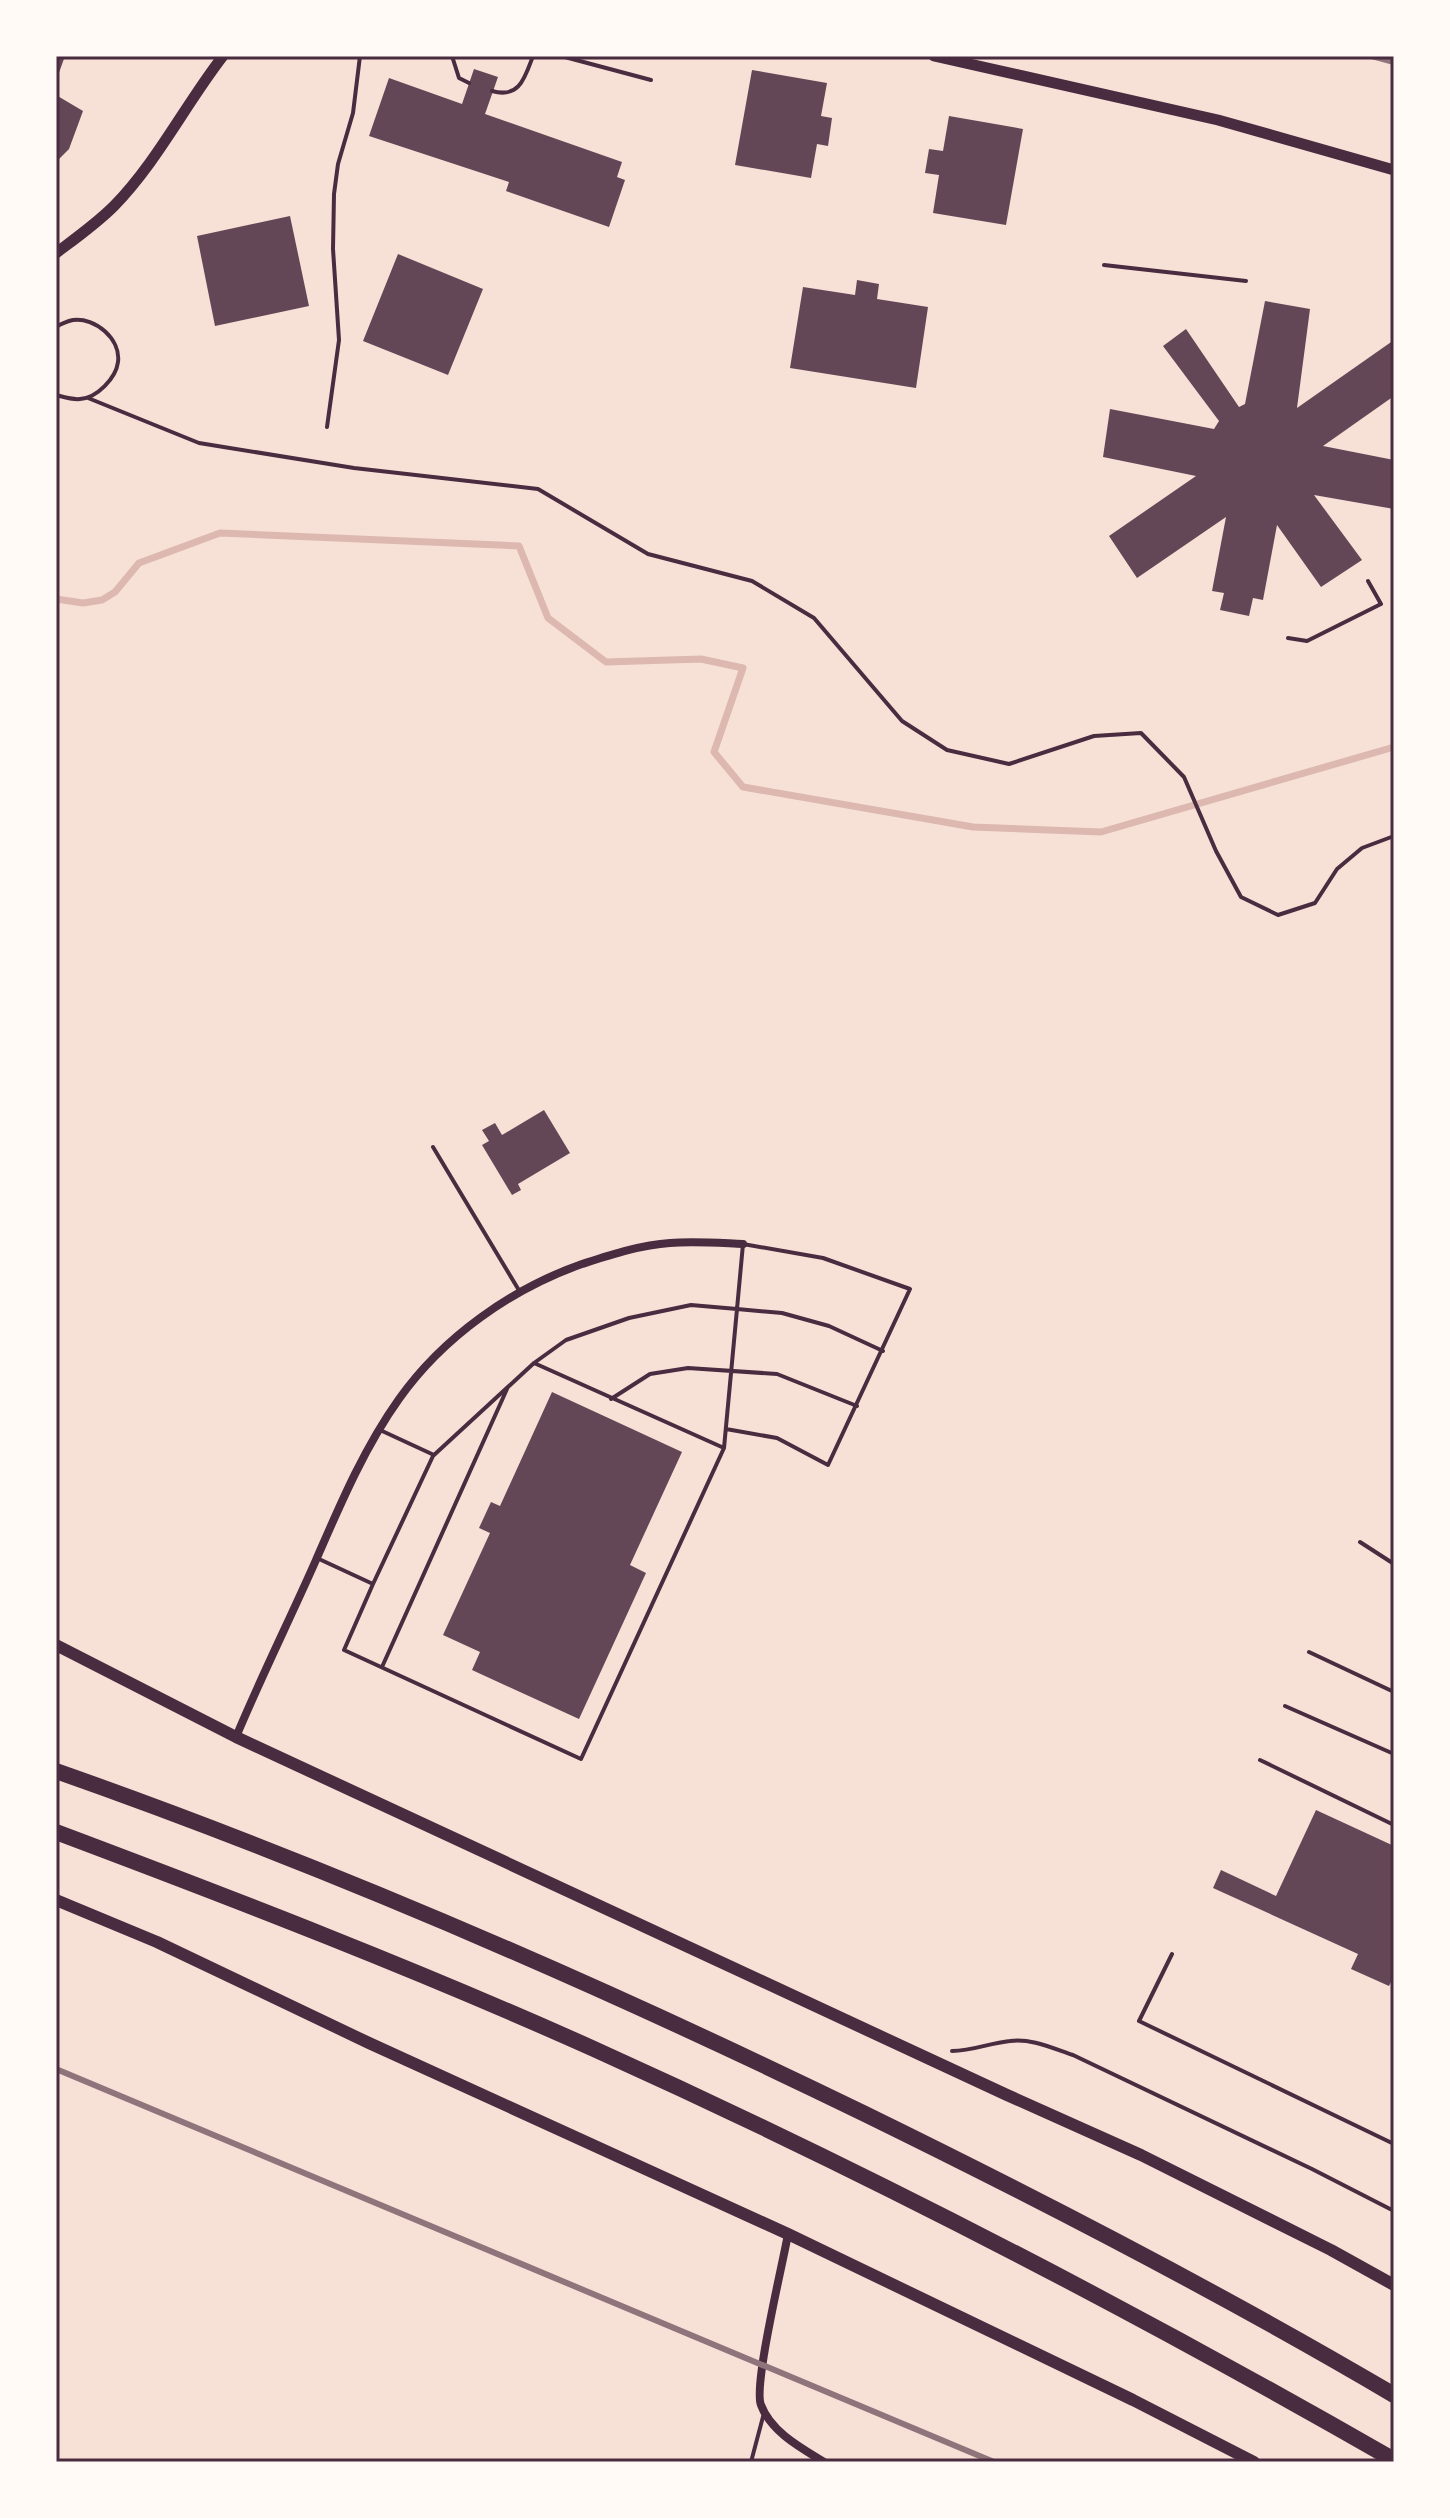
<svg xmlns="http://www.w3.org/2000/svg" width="1450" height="2518" viewBox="0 0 1450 2518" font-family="'Golos Text',sans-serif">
<rect width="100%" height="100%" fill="#f7e1d7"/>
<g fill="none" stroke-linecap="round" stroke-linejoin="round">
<path stroke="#dcb8b0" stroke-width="7" d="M56 599 83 603 102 600 115 592 139 563 220 533 519 546 548 618 606 662 701 659 743 668 714 752 743 787 973 827 1101 832 1394 747"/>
</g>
<path fill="#644757" d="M56 56H65L56 81Z
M474 69 498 77 485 114 622 162 617 177 625 180 609 227 506 191 509 182 369 136 389 78 462 104Z
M752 70 827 83 821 116 832 118 828 146 817 144 811 178 735 165Z
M56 95 83 111 69 149 56 162Z
M949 116 1023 129 1006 225 933 213 939 175 925 173 929 149 943 151Z
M290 216 309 306 215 326 197 236Z
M398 254 483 289 448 375 363 341Z
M857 280 879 284 877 299 928 307 916 388 790 368 803 287 855 295Z
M1265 301 1310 309 1297 408 1394 340V396L1323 446 1394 460V509L1314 495 1362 560 1321 587 1277 525 1263 600 1253 598 1249 616 1220 610 1224 593 1212 591 1226 517 1137 578 1109 536 1196 476 1103 457 1110 409 1214 429 1219 421 1163 346 1186 329 1239 407 1245 404Z
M544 1110 570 1153 518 1184 521 1190 512 1195 482 1145 489 1141 482 1130 495 1123 502 1135Z
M552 1392 682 1452 630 1565 646 1573 579 1719 472 1670 480 1652 443 1635 490 1533 479 1528 491 1502 500 1506Z
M1316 1810 1394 1846V1976L1389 1986 1351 1969 1358 1954 1213 1888 1221 1870 1276 1896Z"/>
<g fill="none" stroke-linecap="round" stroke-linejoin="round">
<path stroke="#4a2c40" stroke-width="4" d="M56 327C61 324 68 321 73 320 95 317 121 339 118 362 116 378 97 398 80 399 72 400 64 397 56 395
M88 398 199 443 354 468 538 489 648 554 752 581 814 618 902 721 947 750 1009 764 1094 736 1141 733 1184 777 1216 851 1241 897 1278 915 1315 903 1337 869 1362 848 1394 836
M952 2051C973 2051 989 2043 1010 2041 1031 2038 1052 2048 1073 2055L1312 2169 1394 2211"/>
<path stroke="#4a2c40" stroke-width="4" d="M452 56 459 78 469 83
M561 56 651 80
M492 91C520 99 525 77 533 56
M1104 265 1246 281
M327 427 339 340 333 249 334 194 338 164 353 113 360 56
M1288 638 1307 641 1381 604 1368 581
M433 1147 520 1292
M611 1399 650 1374 688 1368 777 1374 857 1406
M726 1429 777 1438 828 1465 910 1289 823 1258 743 1244 737 1309 782 1313 829 1326 883 1351
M380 1430 434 1455 534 1363 566 1340 629 1318 691 1305 737 1309 724 1448
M1360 1542 1394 1564
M319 1559 373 1584 344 1650 581 1759 724 1448 534 1363
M373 1584 433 1456
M1309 1652 1394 1692
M382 1667 507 1389
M1285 1706 1394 1754
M1260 1760 1394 1825
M1172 1954 1139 2021 1394 2144
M751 2462 764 2413"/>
<path stroke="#4a2c40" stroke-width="8" d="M236 1737C261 1677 290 1619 316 1560 340 1505 364 1448 399 1399 443 1337 511 1289 582 1264 610 1255 640 1245 670 1243 694 1241 719 1243 743 1244
M788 2234C783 2263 753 2386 761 2405 771 2432 801 2448 824 2462"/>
<path stroke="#4a2c40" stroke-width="11" d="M934 56 1218 120 1394 170
M56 253C76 238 96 224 114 206 157 162 185 105 223 56"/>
<path stroke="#4a2c40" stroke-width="12" d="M56 1645 236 1737 1007 2095 1141 2155 1331 2250 1394 2285
M56 1900 157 1942 369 2043 788 2234 1133 2400 1254 2462"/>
<path stroke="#4a2c40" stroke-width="16" d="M56 1771C332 1868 600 1985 863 2113 1043 2201 1221 2293 1394 2395
M56 1832C237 1900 418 1970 594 2049 867 2172 1134 2311 1394 2460"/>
<path stroke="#8f747c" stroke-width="6" d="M1372 56 1394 62
M56 2069 994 2462"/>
</g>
<rect width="1450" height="2518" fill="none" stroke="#fffaf5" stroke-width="116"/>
<rect x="58" y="58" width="1334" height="2402" fill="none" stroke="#4a2c40" stroke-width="3"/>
</svg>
